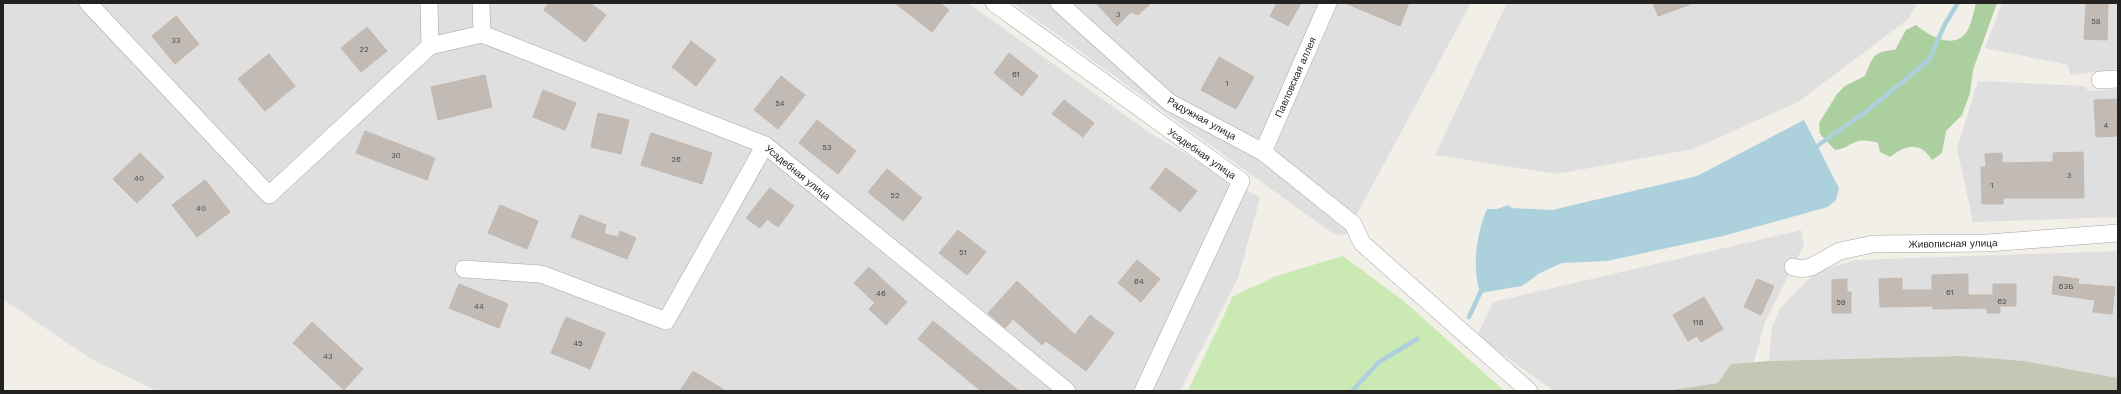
<svg xmlns="http://www.w3.org/2000/svg" width="2121" height="394" viewBox="0 0 2121 394" font-family="'Work Sans',sans-serif">
<rect width="100%" height="100%" fill="#f2efe9"/>
<path fill="#e0dfdf" d="M3 3H968L1147 131 1260 198 1238 278 1180 391H157L91 359 3 299Z
M1013 3H1471L1346 234 1335 235Z
M1507 3H1918L1908 19 1798 102 1693 149 1557 174 1435 155Z
M2002 3H2118V69L2070 75 2068 65 1985 48Z
M1978 81 2085 86 2088 91 2118 89V217L1973 222 1957 148Z
M1801 230 1804 245 1765 322 1754 362 1731 364 1718 383 1665 391H1554L1477 336 1493 302Z
M2118 251V378L2024 361 1962 356 1769 361 1772 327 1781 307 1816 272 1856 260Z"/>
<path fill="#c6c6b4" d="M1962 356 2024 361 2118 378V391H1665L1718 383 1731 364 1769 361Z"/>
<path fill="#cbe9b2" d="M1343 256 1405 302 1504 391H1188L1233 296 1279 275Z"/>
<path fill="#accf9f" d="M1976 3H1997L1973 70 1970 93 1962 115 1946 131 1942 153 1932 160C1920 141 1906 145 1890 157L1880 152 1878 143C1871 141 1862 139 1856 142 1847 145 1848 148 1835 150L1820 134 1819 123 1837 94 1845 86 1865 76C1873 57 1873 51 1895 50L1906 30 1916 25C1928 35 1952 50 1966 33 1971 26 1974 11 1976 3Z"/>
<path fill="#acd1dd" d="M1804 120 1839 188 1836 200 1828 207 1723 236 1607 261 1562 263 1540 273 1522 286 1480 293C1472 266 1476 235 1487 209H1497L1508 205 1512 208 1552 210 1697 176Z"/>
<g fill="none" stroke-linecap="round" stroke-linejoin="round">
<path stroke="#acd1dd" stroke-width="4.5" d="M1813 149 1868 110 1929 60 1945 24 1958 3
M1469 317 1480 293 1484 289
M1352 391 1379 362 1417 339"/>
</g>
<path fill="#c2bbb5" stroke="#c3b7ac" d="M549 3H590L606 15 585 42 544 10Z
M895 3H940L949 10 932 32Z
M1096 3H1151L1138 15 1131 12 1117 26Z
M1277 3H1301L1288 26 1270 16Z
M1345 3H1409L1400 26Z
M1653 3H1690L1691 4 1658 16Z
M2086 3H2108L2107 40 2084 39Z
M176 16 199 44 175 64 152 36Z
M367 27 387 51 361 72 341 48Z
M691 41 716 60 696 86 672 67Z
M1009 53 1038 76 1022 96 994 73Z
M269 54 295 86 265 111 238 79Z
M1219 57 1254 77 1236 109 1201 90Z
M485 75 492 107 438 120 431 87Z
M781 76 805 95 778 129 754 110Z
M543 90 576 103 565 130 533 117Z
M2118 99V114H2116L2117 136 2096 137 2094 100Z
M1064 100 1094 123 1083 137 1052 114Z
M598 113 629 120 621 154 591 147Z
M817 120 856 151 838 174 799 143Z
M365 131 435 158 427 180 356 153Z
M651 133 712 153 702 184 641 165Z
M2083 152 2084 198H2003V204H1982L1981 167H1986L1985 154 2002 153V163L2053 162V153Z
M140 153 164 177 137 203 113 179Z
M1166 168 1197 191 1180 212 1150 188Z
M887 169 922 198 903 221 868 192Z
M205 180 230 212 197 237 172 205Z
M770 188 794 206 778 227 767 219 760 228 746 218Z
M500 205 538 221 527 249 488 233Z
M580 215 606 225 604 234 618 237 620 231 636 238 627 259 571 237Z
M958 230 986 252 967 275 939 253Z
M1137 260 1160 279 1141 302 1118 283Z
M869 267 907 302 886 325 869 309 875 303 854 283Z
M1968 274V295H1993V284H2016V306H2000V313H1987V308L1933 309V306L1880 307 1879 279 1902 278V290H1932V275Z
M2054 276 2079 279 2078 284 2115 287 2112 314 2093 312 2095 300 2052 294Z
M1757 279 1774 286 1761 315 1744 307Z
M1847 279V292H1851V313H1832V280Z
M1017 281 1075 335 1090 315 1114 333 1086 371 1046 341 1042 345 1013 319 1005 328 988 313Z
M459 284 508 304 499 328 449 308Z
M1704 297 1723 329 1701 342 1697 336 1688 341 1673 315Z
M566 317 605 333 590 369 551 353Z
M933 321 1019 391H981L918 339Z
M312 322 363 369 344 390 293 343Z
M693 371 726 391H680Z"/>
<g fill="none" stroke-linecap="round" stroke-linejoin="round">
<defs>
<path id="minor" d="M88 3 269 195 430 46
M429 3 430 46 482 34 481 3
M994 3 1241 181 1143 391
M1059 3 1169 102 1263 152 1353 224 1362 243 1529 391
M482 34 765 145 1067 391
M2100 80 2118 79
M1263 152 1328 3
M1793 267 1802 269 1811 267 1840 251 1873 244 1988 243 2118 233
M464 269 541 274 666 321 765 145"/>
</defs>
<use href="#minor" stroke="#a6a6a6" stroke-width="18"/>
<use href="#minor" stroke="#fff" stroke-width="17"/>
</g>
<g text-anchor="middle" stroke-width="3" stroke-linejoin="round" paint-order="stroke">
<g font-size="8" fill="#4a4847">
<text x="1118" y="17">3</text>
<text x="2096" y="24">58</text>
<text x="176" y="43">33</text>
<text x="364" y="52">22</text>
<text x="1016" y="77">61</text>
<text x="1227" y="86">1</text>
<text x="780" y="106">54</text>
<text x="2106" y="128">4</text>
<text x="827" y="150">53</text>
<text x="396" y="158">30</text>
<text x="676" y="162">26</text>
<text x="2069" y="178">3</text>
<text x="139" y="181">40</text>
<text x="1992" y="188">1</text>
<text x="895" y="198">52</text>
<text x="201" y="211">40</text>
<text x="963" y="255">51</text>
<text x="1139" y="284">64</text>
<text x="2066" y="289">63Б</text>
<text x="1950" y="295">61</text>
<text x="881" y="296">46</text>
<text x="2002" y="304">62</text>
<text x="1841" y="305">59</text>
<text x="479" y="309">44</text>
<text x="1698" y="325">116</text>
<text x="578" y="346">45</text>
<text x="328" y="359">43</text>
</g>
<g font-size="10" fill="#222" stroke="#fff">
<text transform="translate(1295 77) rotate(-66)" y="4">Павловская аллея</text>
<text transform="translate(1202 118) rotate(29)" y="4">Радужная улица</text>
<text transform="translate(1202 153) rotate(35)" y="4">Усадебная улица</text>
<text transform="translate(798 172) rotate(39)" y="4">Усадебная улица</text>
<text transform="translate(1953 243) rotate(-1)" y="4">Живописная улица</text>
</g>
</g>
<rect width="2121" height="394" fill="none" stroke="#222222" stroke-width="8"/>
</svg>
